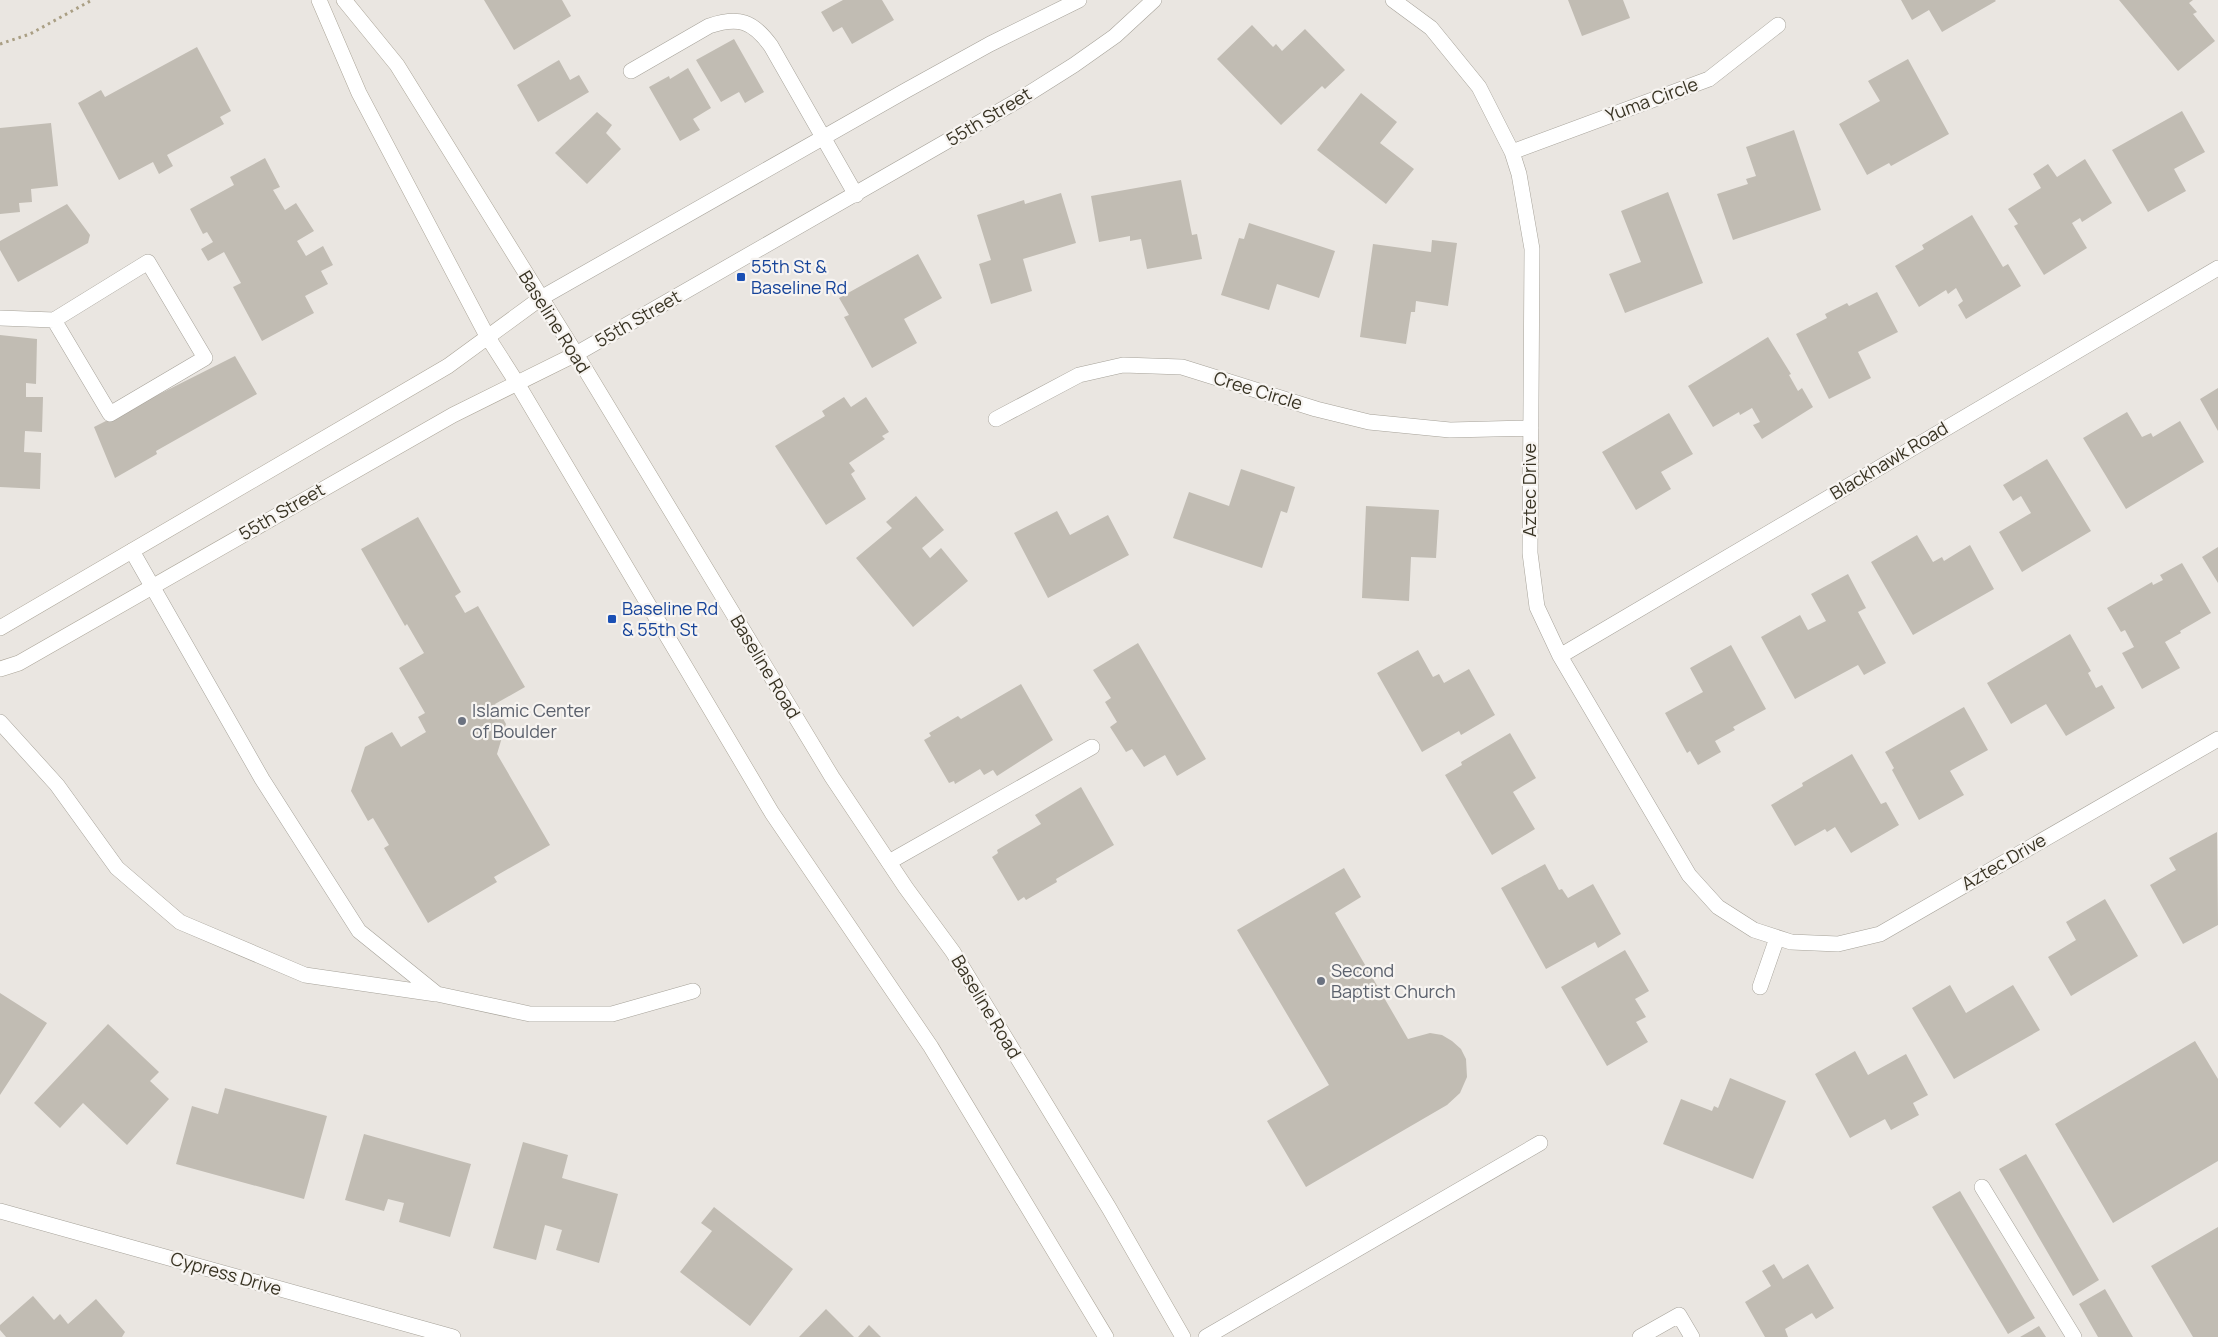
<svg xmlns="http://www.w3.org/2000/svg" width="2218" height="1337" viewBox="0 0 2218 1337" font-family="Manrope,sans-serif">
<rect width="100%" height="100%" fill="#eae6e1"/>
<path fill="#c1bcb3" d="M484 0H562L571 16 514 50Z
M843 0H882L894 20 852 44 842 27 833 32 821 12Z
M1568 0H1623L1630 18 1582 36Z
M1901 0H1995L1996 1 1942 32 1929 10 1912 20Z
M2119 0H2193L2189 3 2197 12 2193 14 2215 41 2178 71Z
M1252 25 1273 47 1276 44 1282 51 1305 29 1345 70 1325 89 1322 86 1281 125 1217 59Z
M734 39 764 92 745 103 739 92 721 102 696 60Z
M197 47 231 111 220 117 224 124 167 155 173 166 159 174 153 162 119 180 78 103 101 90 105 97Z
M1908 59 1949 134 1891 166 1889 163 1867 175 1839 124 1880 101 1868 81Z
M559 60 570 80 579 75 589 92 538 122 517 85Z
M688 68 711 108 693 119 700 130 680 141 649 87 669 76 670 79Z
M1361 93 1397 122 1380 143 1414 169 1386 204 1317 150Z
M2182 111 2205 152 2174 169 2186 191 2148 212 2112 150Z
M597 112 612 125 606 133 621 149 587 184 555 153Z
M51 123 58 186 31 189 32 202 19 203 20 212 0 214V128Z
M1794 130 1821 210 1733 240 1717 194 1748 184 1746 179 1756 176 1746 147Z
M265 158 280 187 273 190 285 210 296 203 314 231 297 241 306 256 323 246 333 265 321 271 328 284 305 296 314 313 262 341 233 287 241 283 224 252 208 261 201 249 213 242 207 232 203 234 190 209 234 185 230 177Z
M2085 159 2112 203 2082 222 2080 218 2072 223 2087 248 2044 275 2014 226 2018 224 2008 209 2041 188 2033 174 2048 164 2057 177Z
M1181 180 1192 235 1197 234 1202 259 1147 269 1141 239 1130 241V236L1099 242 1091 196Z
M1668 192 1703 283 1625 313 1609 274 1641 262 1621 211Z
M1061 193 1076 243 1023 259 1032 291 991 304 979 264 991 260 977 215 1024 200 1025 204Z
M67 204 90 235 88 243 18 282 0 250V241Z
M1972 215 2003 267 2008 264 2021 286 1966 319 1958 305 1963 301 1956 288 1948 294 1946 290 1919 307 1895 266 1924 249 1922 245Z
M1249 223 1335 251 1319 298 1277 284 1269 310 1221 295 1239 238 1244 239Z
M1432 240 1457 243 1448 306 1416 301 1415 312H1411L1406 344 1360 337 1373 244 1431 252Z
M918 254 942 298 904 319 917 343 872 368 844 317 849 315 839 298Z
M1877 292 1898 332 1858 352 1871 378 1829 399 1796 334 1827 318 1825 314 1847 303 1849 306Z
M0 335 37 339 36 384 26 383V397H43L42 432 25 431 24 452 41 453 40 489 0 487Z
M1768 337 1791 374 1789 375 1798 391 1802 388 1813 407 1762 439 1753 425 1760 422 1752 408 1740 415 1739 412 1713 427 1688 386Z
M235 356 257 394 156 451 157 454 115 478 94 427Z
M2218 388V431L2200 399Z
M844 397 851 407 866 397 889 432 882 436 885 439 849 463 855 471 851 474 866 499 826 525 775 446 825 416 822 411Z
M2127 412 2142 437 2151 433 2153 437 2180 421 2204 462 2126 509 2083 438Z
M1669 413 1693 454 1661 472 1671 489 1636 510 1602 452Z
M2047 459 2091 531 2022 572 1999 532 2031 513 2021 496 2013 501 2003 485Z
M1241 469 1295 487 1287 513 1281 511 1262 568 1173 538 1189 492 1229 506Z
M916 496 944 530 922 548 930 558 941 548 968 581 913 627 856 558 892 528 886 522Z
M1366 506 1439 510 1436 558 1411 557 1409 601 1362 598Z
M1057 511 1070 535 1108 515 1129 555 1048 598 1014 533Z
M418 517 461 592 455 596 465 613 478 606 525 687 495 704 506 724 497 754 550 845 494 877 497 882 428 923 384 848 389 845 373 818 368 821 351 791 365 747 392 732 401 747 426 732 418 717 425 713 399 668 424 653 407 624 405 626 361 549Z
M1917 535 1933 562 1942 557 1944 561 1970 545 1994 589 1913 635 1871 562Z
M2218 547V583L2202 557Z
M2182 563 2211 613 2180 631 2181 633 2165 642 2180 668 2142 689 2122 653 2134 647 2125 630 2121 632 2107 608 2152 582 2153 585 2163 580 2160 575Z
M1848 574 1866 608 1858 612 1886 663 1864 675 1858 665 1795 699 1761 637 1800 615 1808 630 1826 621 1811 594Z
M2070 634 2091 671 2088 673 2096 688 2102 685 2115 708 2066 736 2046 704 2011 724 1987 683Z
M1138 643 1206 759 1177 776 1165 755 1144 767 1132 749 1126 752 1110 727 1117 722 1105 702 1111 698 1093 670Z
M1731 645 1766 709 1733 727 1735 730 1715 741 1721 752 1698 765 1690 751 1687 753 1665 713 1703 692 1690 668Z
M1418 650 1433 677 1439 674 1444 683 1469 669 1495 715 1461 735 1459 731 1422 752 1377 673Z
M1021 684 1053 740 997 776 993 770 984 775 980 769 955 784 954 781 949 783 924 740 931 736 929 733 958 716 961 719Z
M1964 707 1988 750 1950 771 1964 795 1919 820 1892 770 1894 768 1885 752Z
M1510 733 1536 778 1513 792 1535 829 1492 855 1445 775 1462 765 1461 762Z
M1852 754 1881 804 1886 802 1899 825 1851 853 1835 827 1827 832 1825 829 1795 846 1771 805 1803 786 1802 783Z
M1081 787 1114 845 1056 879 1057 882 1026 900 1024 897 1018 901 992 857 998 853 997 850 1041 824 1035 815Z
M2217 832 2218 925 2183 944 2150 885 2176 870 2169 858Z
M1545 864 1559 890 1562 889 1568 898 1593 884 1621 934 1598 948 1595 942 1546 969 1501 888Z
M1344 868 1361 897 1335 913 1408 1039 1430 1033 1442 1035 1452 1041 1461 1049 1466 1059 1467 1077 1460 1093 1447 1105 1306 1187 1267 1121 1329 1085 1237 930Z
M2105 899 2138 956 2071 996 2048 957 2076 940 2066 922Z
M1625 950 1649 991 1635 999 1646 1017 1636 1022 1648 1042 1607 1066 1561 987Z
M1950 985 1966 1013 2013 985 2040 1030 1954 1079 1912 1008Z
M0 993 47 1023 0 1095Z
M108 1024 159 1072 150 1081 169 1099 127 1145 83 1103 60 1128 34 1103Z
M2195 1041 2218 1079V1161L2113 1223 2055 1124Z
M1855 1051 1868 1075 1906 1054 1928 1095 1913 1103 1919 1115 1891 1130 1885 1119 1850 1138 1815 1074Z
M1730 1078 1786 1101 1753 1179 1663 1144 1681 1099 1712 1111 1714 1106 1718 1108Z
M225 1088 327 1116 304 1199 176 1164 192 1106 218 1114Z
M364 1134 471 1164 450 1237 399 1222 404 1203 388 1199 384 1211 345 1200Z
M523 1142 568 1155 562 1178 618 1194 599 1263 556 1250 562 1230 545 1225 536 1260 493 1248Z
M2026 1154 2099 1280 2073 1296 1999 1169Z
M1960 1191 2035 1318 2008 1334 1932 1207Z
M714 1207 793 1269 750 1326 680 1272 712 1231 701 1223Z
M2218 1227V1337H2193L2151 1266Z
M1774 1264 1783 1279 1808 1264 1834 1308 1816 1319 1812 1313 1785 1329 1788 1337H1765L1745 1302 1771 1286 1762 1271Z
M2105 1289 2133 1337H2098L2079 1304Z
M33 1296 54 1320 60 1314 68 1324 96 1299 125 1332 122 1337H6L0 1330V1325Z
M826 1309 854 1337H799Z
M869 1325 881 1337H858Z
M2039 1326 2046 1337H2020Z"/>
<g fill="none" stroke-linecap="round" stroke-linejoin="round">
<defs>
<path id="lane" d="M631 71 709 26C739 16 753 21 771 46L856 195
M148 262 205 358 110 414 54 320Z
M0 318 54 320
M132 551 262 779 359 931 437 994 530 1014H612L693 991
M0 722 57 785 117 868 180 922 305 975 436 994
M889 862 1092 747
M1982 1187 2074 1337
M1206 1337 1540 1143
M1640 1337 1679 1315 1692 1337"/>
<path id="street" d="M1393 0 1431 28 1479 87 1512 152 1519 174 1532 249 1530 553 1537 607 1560 656 1689 875 1718 907 1754 930 1791 942 1838 944 1880 934 2218 739
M1512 152 1709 79 1778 25
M541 298 905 91 990 44 1079 0
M576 354 1017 101 1074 65 1115 36 1154 0
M996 419 1079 375 1123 365 1182 367 1316 409 1369 422 1450 430 1531 428
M1560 656 2218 268
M1760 987 1777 938
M0 1211 453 1337"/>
<path id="secondary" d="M319 0 359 93 487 336 517 383 772 813 931 1047 1106 1337
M344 0 397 65 576 354 832 777 906 888 953 952 1109 1208 1183 1337
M0 628 448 366 541 298
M0 669 19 663 453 415 576 354"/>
</defs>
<use href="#lane" stroke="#a6a299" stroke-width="16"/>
<use href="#street" stroke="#a6a299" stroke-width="16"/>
<use href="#secondary" stroke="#aba598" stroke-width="16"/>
<path stroke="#aa9f84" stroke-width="3" stroke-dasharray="2.5 4" stroke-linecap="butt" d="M0 44 30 34 92 0"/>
<use href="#lane" stroke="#fff" stroke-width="15"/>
<use href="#street" stroke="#fff" stroke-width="15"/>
<use href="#secondary" stroke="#fff" stroke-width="15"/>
</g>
<g fill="#1a4fb4" stroke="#f7f4f1" stroke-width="2">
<rect x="736" y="272" width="10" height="10" rx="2.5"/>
<rect x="607" y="614" width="10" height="10" rx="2.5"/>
</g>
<g fill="#6b7280" stroke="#f7f4f1" stroke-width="2">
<circle cx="462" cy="721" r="5"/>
<circle cx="1321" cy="981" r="5"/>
</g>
<g text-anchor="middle" stroke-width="4.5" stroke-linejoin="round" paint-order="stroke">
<g font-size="18" fill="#383323" stroke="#f7f4f1">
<text transform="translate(1652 100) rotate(-20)" y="6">Yuma Circle</text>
<text transform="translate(989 117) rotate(-31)" y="6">55th Street</text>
<text transform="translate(638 319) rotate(-30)" y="6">55th Street</text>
<text transform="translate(554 322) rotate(58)" y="6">Baseline Road</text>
<text transform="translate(1258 391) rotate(17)" y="6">Cree Circle</text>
<text transform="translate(1889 461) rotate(-31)" y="6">Blackhawk Road</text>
<text transform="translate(1530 490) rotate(-90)" y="6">Aztec Drive</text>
<text transform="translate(282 512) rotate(-30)" y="6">55th Street</text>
<text transform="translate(765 667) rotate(59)" y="6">Baseline Road</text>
<text transform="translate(2004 862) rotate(-30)" y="6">Aztec Drive</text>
<text transform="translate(986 1007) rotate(59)" y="6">Baseline Road</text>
<text transform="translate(226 1274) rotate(16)" y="6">Cypress Drive</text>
</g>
<g font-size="18" fill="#164399" stroke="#f7f4f1" text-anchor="start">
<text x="751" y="273">55th St &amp;<tspan x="751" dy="21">Baseline Rd</tspan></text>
<text x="622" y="615">Baseline Rd<tspan x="622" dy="21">&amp; 55th St</tspan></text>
</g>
<g font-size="18" fill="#5b616d" stroke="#f7f4f1" text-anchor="start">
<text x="472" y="717">Islamic Center<tspan x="472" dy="21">of Boulder</tspan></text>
<text x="1331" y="977">Second<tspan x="1331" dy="21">Baptist Church</tspan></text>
</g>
</g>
</svg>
